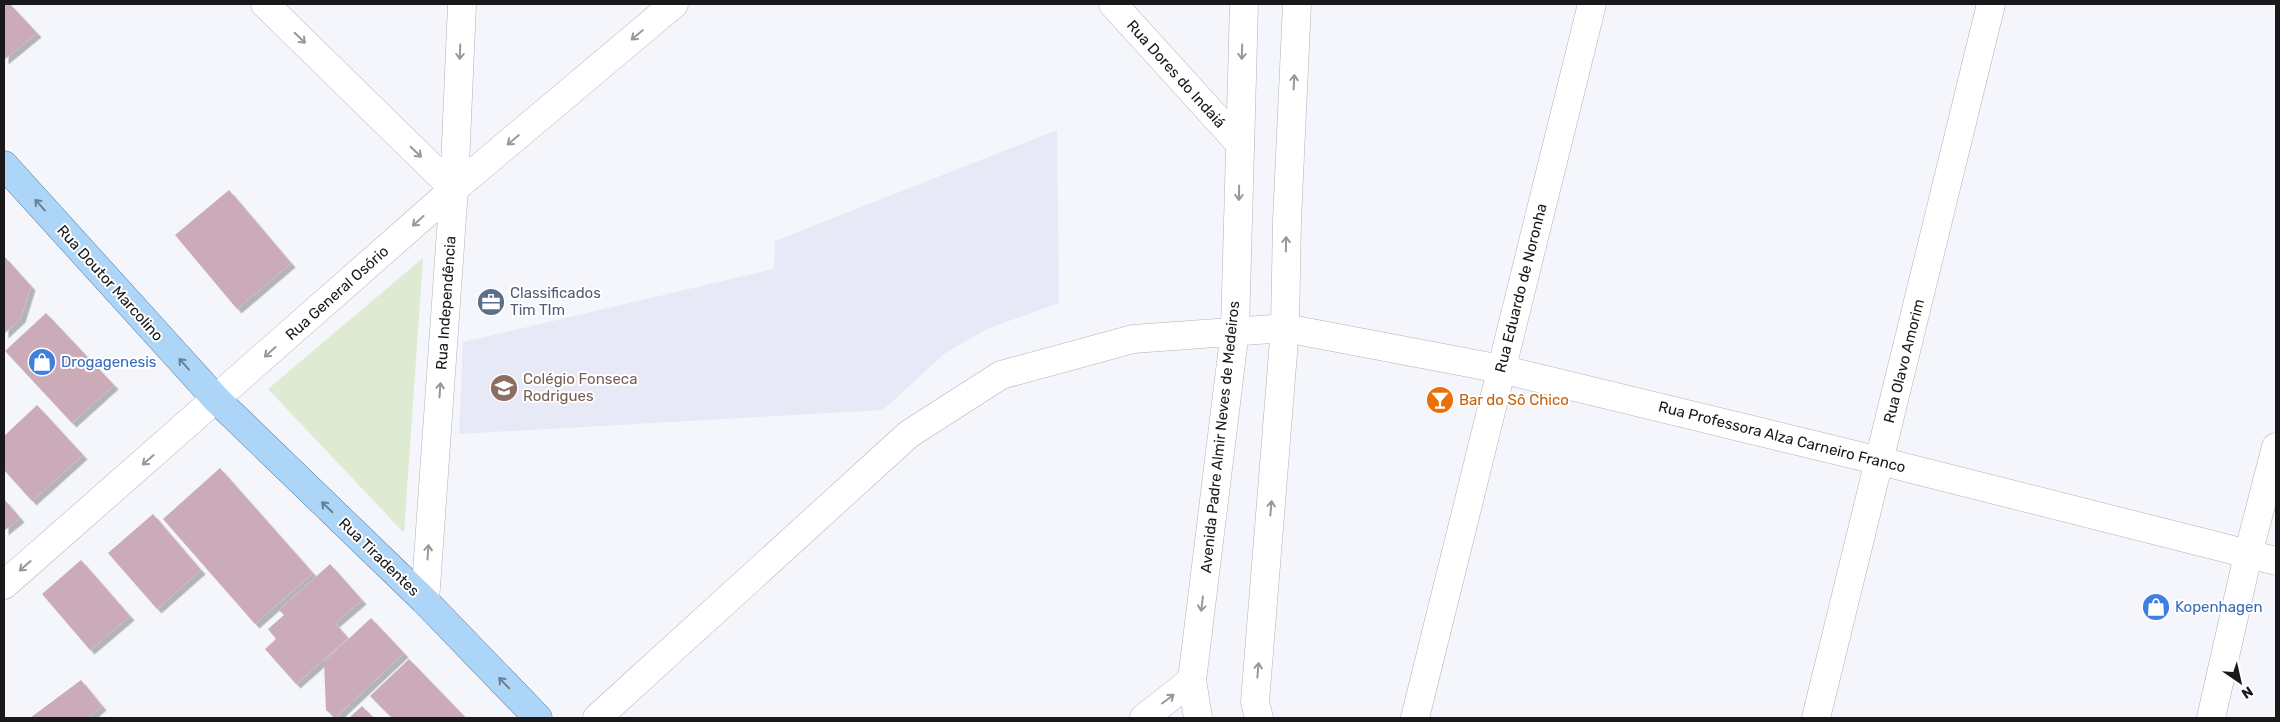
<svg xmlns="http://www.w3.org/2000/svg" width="2280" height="722" viewBox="0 0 2280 722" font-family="Rubik,sans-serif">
<defs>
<filter id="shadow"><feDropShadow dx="4.5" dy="4.5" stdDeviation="0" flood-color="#0004"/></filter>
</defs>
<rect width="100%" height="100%" fill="#f5f6fb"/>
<path fill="#e7e9f6" d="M1057 130 1059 303 987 329 944 354 883 410 459 434 463 342 774 269 775 241Z"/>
<path fill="#dfead3" d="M423 258 404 533 268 389Z"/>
<path fill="#ccabb8" filter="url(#shadow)" d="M4 4H10L37 33 4 60Z
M229 190 291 263 237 309 175 235Z
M4 256 31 286 21 318 4 334Z
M46 313 114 385 72 423 5 351Z
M37 405 83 455 32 501 4 470V436Z
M220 468 313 573 255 624 163 519Z
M4 499 20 518 4 531Z
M153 514 201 570 157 609 108 553Z
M81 560 130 616 90 650 42 594Z
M330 564 362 600 335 623 348 638 296 684 265 649 276 639 268 629 284 615 279 610Z
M371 618 404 653 335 718 326 710 324 662Z
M409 659 466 718H392L370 696Z
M81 680 102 706 88 718H30Z
M362 706 374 718H349Z"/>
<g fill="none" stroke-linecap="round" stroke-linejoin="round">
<defs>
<path id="street" d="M265 4 454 189
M1113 4 1240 144
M4 585 454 189 674 4
M425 601 454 189 462 4
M597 718 909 434 1001 375 1133 339 1285 328 1501 369 1880 461 2276 561
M1144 718 1192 680
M1415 718 1592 4
M1816 718 1991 4
M2211 718 2248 555 2276 447"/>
<path id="secondary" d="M1198 718 1192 680 1235 330 1244 4
M1259 718 1255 702 1285 328 1287 220 1297 4"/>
<path id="primary" d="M4 165 217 400 425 601 538 718"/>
</defs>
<use href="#street" stroke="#b1b2b7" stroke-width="29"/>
<use href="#secondary" stroke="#b1b2b7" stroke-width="29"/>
<use href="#primary" stroke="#5581a6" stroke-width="29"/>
<use href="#street" stroke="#fff" stroke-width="28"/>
<use href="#secondary" stroke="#fff" stroke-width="28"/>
<use href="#primary" stroke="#acd5f7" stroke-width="28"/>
</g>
<defs><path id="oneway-shaft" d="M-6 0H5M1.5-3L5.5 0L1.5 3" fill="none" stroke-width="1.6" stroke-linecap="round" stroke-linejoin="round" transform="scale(1.25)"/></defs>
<g stroke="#989898">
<use href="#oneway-shaft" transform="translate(637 35) rotate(140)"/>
<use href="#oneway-shaft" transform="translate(300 38) rotate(44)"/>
<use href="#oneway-shaft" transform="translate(460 52) rotate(92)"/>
<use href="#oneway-shaft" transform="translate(1242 52) rotate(92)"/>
<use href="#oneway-shaft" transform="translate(1294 82) rotate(-87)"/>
<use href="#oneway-shaft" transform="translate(513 140) rotate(140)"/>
<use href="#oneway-shaft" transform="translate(416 152) rotate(44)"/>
<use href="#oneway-shaft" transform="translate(1239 193) rotate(91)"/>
<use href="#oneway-shaft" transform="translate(418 221) rotate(138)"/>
<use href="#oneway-shaft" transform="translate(1286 244) rotate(-89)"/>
<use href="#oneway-shaft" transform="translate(270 352) rotate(138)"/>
<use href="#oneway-shaft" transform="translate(440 390) rotate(-86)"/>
<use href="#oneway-shaft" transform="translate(148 460) rotate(139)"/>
<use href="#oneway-shaft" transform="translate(1271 508) rotate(-85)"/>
<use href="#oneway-shaft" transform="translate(428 552) rotate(-86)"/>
<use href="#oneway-shaft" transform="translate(25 566) rotate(139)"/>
<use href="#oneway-shaft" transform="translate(1202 604) rotate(97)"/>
<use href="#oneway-shaft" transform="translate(1258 670) rotate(-85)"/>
<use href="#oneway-shaft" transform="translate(1168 699) rotate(-37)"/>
</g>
<g stroke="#6a8094">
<use href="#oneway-shaft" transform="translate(40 205) rotate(-132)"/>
<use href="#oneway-shaft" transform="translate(184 364) rotate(-132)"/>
<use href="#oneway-shaft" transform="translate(327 507) rotate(-136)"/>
<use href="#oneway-shaft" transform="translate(504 683) rotate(-134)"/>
</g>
<defs>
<symbol id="office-disc" viewBox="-11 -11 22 22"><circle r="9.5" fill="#5c6f8a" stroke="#fff"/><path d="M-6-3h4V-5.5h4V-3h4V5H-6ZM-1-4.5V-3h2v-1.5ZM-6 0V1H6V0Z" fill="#fff"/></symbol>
<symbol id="shop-disc" viewBox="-11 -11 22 22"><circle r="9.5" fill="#3f7fe0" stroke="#fff"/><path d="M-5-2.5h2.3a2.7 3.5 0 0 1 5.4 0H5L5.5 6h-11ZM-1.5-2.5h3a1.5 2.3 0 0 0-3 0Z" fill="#fff"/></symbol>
<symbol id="school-disc" viewBox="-11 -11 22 22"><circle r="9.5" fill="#8d6e63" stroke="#fff"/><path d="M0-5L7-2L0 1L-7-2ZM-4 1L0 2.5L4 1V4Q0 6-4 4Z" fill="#fff"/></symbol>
<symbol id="bar-disc" viewBox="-11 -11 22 22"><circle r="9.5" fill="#e8710a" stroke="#fff"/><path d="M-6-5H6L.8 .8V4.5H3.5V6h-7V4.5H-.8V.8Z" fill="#fff"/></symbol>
</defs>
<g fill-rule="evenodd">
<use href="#office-disc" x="475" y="286" width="32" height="32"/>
<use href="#shop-disc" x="26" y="346" width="32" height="32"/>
<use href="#school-disc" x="488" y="372" width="32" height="32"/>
<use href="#bar-disc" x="1424" y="384" width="32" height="32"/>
<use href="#shop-disc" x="2140" y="591" width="32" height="32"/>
</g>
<g text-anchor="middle" stroke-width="4" stroke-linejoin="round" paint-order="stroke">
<g font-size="15" fill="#19191b" stroke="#fff">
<text transform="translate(1176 74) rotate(48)" y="5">Rua Dores do Indaiá</text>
<text transform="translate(110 283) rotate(48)" y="5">Rua Doutor Marcolino</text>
<text transform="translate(1521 288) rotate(-76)" y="5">Rua Eduardo de Noronha</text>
<text transform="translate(337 293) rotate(-42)" y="5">Rua General Osório</text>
<text transform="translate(446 303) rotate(-86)" y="5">Rua Independência</text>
<text transform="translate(1904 361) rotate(-76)" y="5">Rua Olavo Amorim</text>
<text transform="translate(1220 437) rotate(-84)" y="5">Avenida Padre Almir Neves de Medeiros</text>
<text transform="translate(1782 437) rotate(14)" y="5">Rua Professora Alza Carneiro Franco</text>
<text transform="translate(379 557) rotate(44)" y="5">Rua Tiradentes</text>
</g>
<g font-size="15" fill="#4e5e75" stroke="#fff" text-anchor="start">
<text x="510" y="298">Classificados<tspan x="510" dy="17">Tim TIm</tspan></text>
</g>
<g font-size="15" fill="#366cbe" stroke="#fff" text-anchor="start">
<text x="61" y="367">Drogagenesis</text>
<text x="2175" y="612">Kopenhagen</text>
</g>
<g font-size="15" fill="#785e54" stroke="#fff" text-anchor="start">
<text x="523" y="384">Colégio Fonseca<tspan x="523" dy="17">Rodrigues</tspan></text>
</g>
<g font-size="15" fill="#c56008" stroke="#fff" text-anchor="start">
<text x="1459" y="405">Bar do Sô Chico</text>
</g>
</g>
<rect width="2280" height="722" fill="none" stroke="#19191b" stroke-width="10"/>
<g transform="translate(2240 682) rotate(146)" stroke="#ffffff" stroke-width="4" paint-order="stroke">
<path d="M0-4L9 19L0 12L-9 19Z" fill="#19191b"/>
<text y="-8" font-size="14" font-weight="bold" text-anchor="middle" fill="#19191b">N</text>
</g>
</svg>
